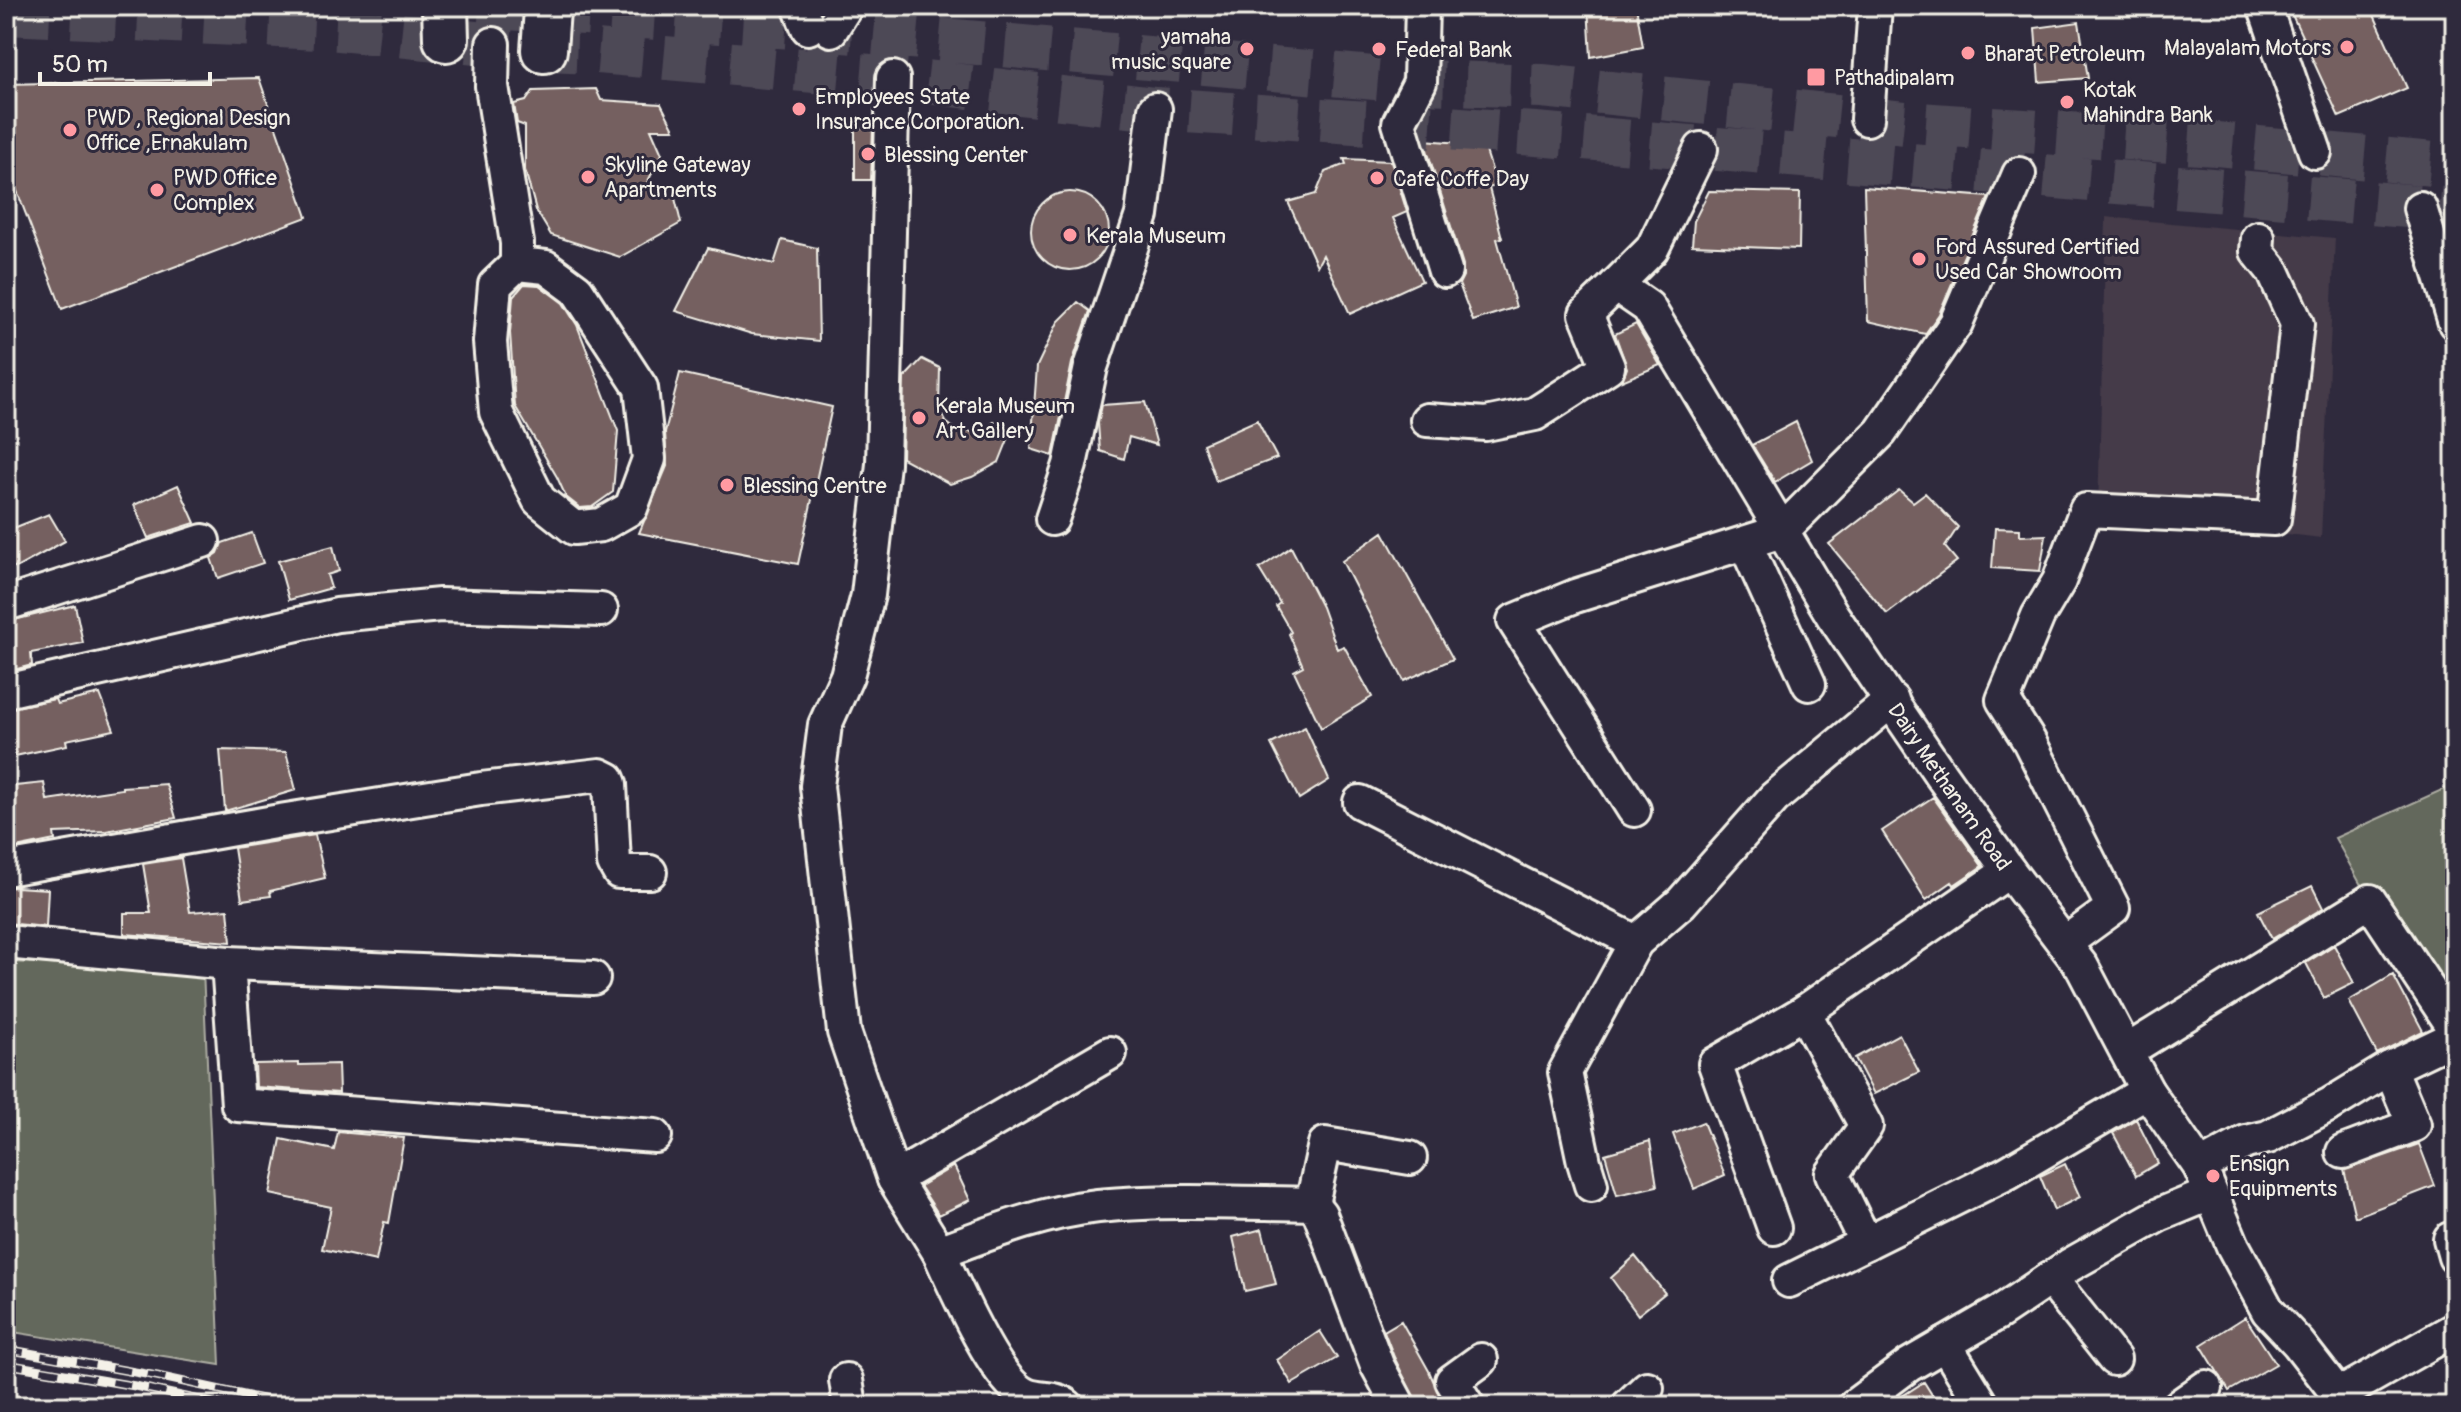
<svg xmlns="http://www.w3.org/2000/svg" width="2461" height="1412" viewBox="0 0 2461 1412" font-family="Pangolin,sans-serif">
<rect width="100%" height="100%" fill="#2f2a3d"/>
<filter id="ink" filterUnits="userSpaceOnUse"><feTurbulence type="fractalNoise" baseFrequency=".0125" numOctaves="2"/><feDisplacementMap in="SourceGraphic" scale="16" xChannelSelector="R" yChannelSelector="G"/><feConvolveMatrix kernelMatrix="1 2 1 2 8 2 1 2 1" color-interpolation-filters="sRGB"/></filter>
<g filter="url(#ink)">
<path fill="#443a48" d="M2106 217 2335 238 2321 538 2098 511Z"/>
<path fill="#63685b" stroke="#acaca2" stroke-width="2" d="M2455 784V1010L2383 925 2335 838Z
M6 962 203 969 220 1365 6 1331Z"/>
<path fill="#746161" stroke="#f4f1e8" stroke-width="2" d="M1588 6H1636L1643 47 1591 57Z
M2288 6H2370L2407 88 2339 117Z
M2079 22 2088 78 2039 82 2035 28Z
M259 78 307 217 62 309 6 162V84Z
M596 89 601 100 661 104 674 129H651L662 154 646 185 674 194 681 223 620 257 551 235 536 210 525 170V126L517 123 514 104 526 101 533 91Z
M855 128H873L871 180H855Z
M1424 140 1484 145 1497 185 1489 188 1502 238 1497 239 1516 307 1473 321 1459 284 1463 276V265Z
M1344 159 1391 161 1407 212 1393 218 1422 281 1350 314 1323 255 1317 266 1288 202 1316 194 1325 172 1346 164Z
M1864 187 1989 197 1939 314 1925 334 1868 321Z
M1709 191 1800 193 1799 249 1692 245 1694 221Z
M1031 231a39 39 0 1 1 78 0a39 39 0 1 1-78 0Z
M782 240 817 248 819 341 752 334 676 311 708 248 774 264Z
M524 284 539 285 563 303 577 325 618 431 613 492 592 507 580 508 566 497 557 477 515 406 510 333 513 297Z
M1078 302 1090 311 1072 363 1053 456 1031 449 1037 366 1058 322Z
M1636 324 1660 365 1622 381 1627 368 1615 334Z
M922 359 940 368 939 408 946 422 956 430 980 433 994 422 1011 432 999 462 972 477 950 484 902 458 904 378Z
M680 373 832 407 798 564 639 533 667 466 665 432Z
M1145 402 1157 445 1129 437 1124 459 1100 451 1098 423 1102 405Z
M1257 420 1277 458 1216 481 1203 444Z
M1796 422 1812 460 1775 482 1752 445Z
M178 485 195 523 148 538 134 505Z
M1899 490 1913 502 1925 493 1958 527 1945 547 1957 561 1887 614 1829 544Z
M49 514 65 541 18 567 6 570V531Z
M1995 528 2020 529V536L2046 535 2040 571 1992 568Z
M1383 532 1453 659 1404 681 1342 561Z
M252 533 263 563 218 578 211 558 218 553 222 543Z
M333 546 339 571 327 575 331 588 289 600 278 561Z
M1291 547 1322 607 1337 649 1344 646 1372 697 1321 728 1294 671 1303 666 1289 634 1291 632 1276 606 1280 603 1259 569Z
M75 605 83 643 31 653 32 665 6 672V622Z
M100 694 114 730 66 740 67 745 15 756 6 723V709L55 699 57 704Z
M1305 727 1329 780 1299 799 1271 744Z
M220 750 286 752 296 790 225 811Z
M44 783 47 800 122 789V787L166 784 176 818 106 831 54 833 55 840 6 850V787Z
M1933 797 1982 866 1954 885 1952 882 1926 900 1882 831Z
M315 835 325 878 270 891 271 896 242 900 234 848Z
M181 858 190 912 228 909 231 942 124 934V913H151L143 864Z
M2312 886 2323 908 2272 939 2258 912Z
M16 887 48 889 46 927 6 923V888Z
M2334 945 2354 983 2324 998 2306 963Z
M2393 975 2423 1031 2377 1054 2349 1001Z
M1899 1034 1919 1072 1874 1094 1855 1058Z
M299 1063V1065L338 1064 339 1093 256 1087 255 1064Z
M2136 1119 2158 1163 2136 1176 2113 1133Z
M1703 1122 1725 1175 1694 1189 1673 1134Z
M338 1132 404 1138 389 1223 384 1222 376 1261 322 1249 331 1207 270 1194 281 1139 334 1150Z
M1650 1141 1657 1186 1617 1195 1605 1154Z
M2419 1144 2435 1186 2355 1217 2344 1170Z
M2065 1164 2080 1197 2054 1210 2040 1176Z
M954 1166 970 1200 939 1215 920 1186Z
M1262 1229 1276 1284 1245 1291 1233 1237Z
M1635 1256 1665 1293 1638 1315 1611 1278Z
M2245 1317 2276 1364 2229 1391 2201 1345Z
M1401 1321 1429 1371 1442 1401 1434 1406H1418L1394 1357 1384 1331Z
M1320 1331 1337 1358 1292 1384 1277 1360Z
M1924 1382 1939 1406H1887Z"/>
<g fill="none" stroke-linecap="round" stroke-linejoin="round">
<path stroke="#4d4857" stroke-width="44" stroke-dasharray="44 22" stroke-linecap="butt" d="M479 6 808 28 1420 82 1542 86 1905 123 2216 144 2455 166
M6 13 340 29 544 50 598 52 893 78 1155 109 1536 134 2455 210"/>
<defs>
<g id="minor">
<path d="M799 6 808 28"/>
<path d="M1422 6 1420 82 1399 123 1445 271"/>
<path d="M2265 8 2315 152"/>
<path d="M831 30 846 6"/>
<path d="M493 44 492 86 517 243V264L495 285 490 342 496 412 539 500 574 528 601 525 631 508 649 459 641 388 577 290 546 267 517 264"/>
<path d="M893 78 883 464 868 595 847 676 825 725 817 786 844 1032 894 1179 939 1252C990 1233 1043 1212 1098 1206 1168 1199 1241 1203 1312 1204L1320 1214 1377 1365 1399 1406"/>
<path d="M1867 119 1875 6"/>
<path id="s1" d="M2019 174 1956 323 1881 432 1782 531 1833 616 1941 775 2009 871 2082 967 2147 1091 2200 1167 2233 1246 2268 1311 2298 1343 2347 1406"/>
<path d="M2420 208 2455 323"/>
<path d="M1427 420 1486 424 1535 414 1608 367 1586 314 1616 285"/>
<path d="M1052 519 1070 465 1091 367 1142 215 1155 109"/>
<path d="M1745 543 1809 684"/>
<path d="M6 604 203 541"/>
<path d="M6 691 337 615 440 605 601 610"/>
<path d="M1360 802 1636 942"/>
<path d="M1634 810 1514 621 1575 596 1782 531 1648 307 1616 285 1652 249 1701 149"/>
<path d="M6 869 280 821 481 789 600 775 608 779 610 784 614 863 619 872H650"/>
<path d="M6 942 228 963 238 1105 655 1136"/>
<path d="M2065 943 2113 908 2029 741 2003 700 2038 616 2059 581 2086 510 2274 519 2297 324 2273 271 2257 251 2258 238"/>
<path d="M228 963 593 978"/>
<path d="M1804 1012 1866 1126 1832 1174 1866 1243"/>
<path d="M2127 1051 2370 901 2455 1029"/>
<path d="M2343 1152 2414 1125 2390 1068"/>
<path d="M2200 1167 2246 1142 2268 1137 2331 1104 2390 1068 2455 1037"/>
<path d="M894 1179 1110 1053"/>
<path d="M1591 1185 1584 1162 1565 1072 1636 942 1681 903 1774 798 1892 700"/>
<path d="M1312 1204 1325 1144 1410 1158"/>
<path d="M1774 1228 1715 1064 1804 1012 2009 871"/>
<path d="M2450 1239 2455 1257"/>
<path d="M939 1252C953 1283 996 1382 1026 1395 1040 1401 1054 1396 1067 1406"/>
<path d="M2050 1278 2114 1359"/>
<path d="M1789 1281 2007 1173 2147 1091"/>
<path d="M1945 1344 1983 1406"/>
<path d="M846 1380 850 1406"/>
<path d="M2337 1396 2455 1329"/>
<path d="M1468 1406 1452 1381 1481 1360"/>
<path d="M1628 1406 1647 1388"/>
<path d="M1854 1406 1909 1365 2000 1312 2070 1265 2159 1215 2210 1194"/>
<path d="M2179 1406 2206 1387"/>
</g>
<path id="highway" d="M445 6 446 39
M544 50 547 10"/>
</defs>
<use href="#minor" stroke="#f4f1e8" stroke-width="38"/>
<use href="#highway" stroke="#f4f1e8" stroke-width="50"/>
<use href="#minor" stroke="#2f2a3d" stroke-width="32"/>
<use href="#highway" stroke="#2f2a3d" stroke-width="44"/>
<defs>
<path id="rail" d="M6 1349 157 1376 294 1406
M6 1364 135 1386 227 1406"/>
</defs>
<use href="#rail" stroke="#f4f1e8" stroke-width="9"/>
<use href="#rail" stroke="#2f2a3d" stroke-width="6" stroke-dasharray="18" stroke-linecap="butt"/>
</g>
</g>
<g fill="#ff9aa2" stroke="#2f2a3d" stroke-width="3">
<circle cx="2347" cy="47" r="8"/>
<circle cx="1247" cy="49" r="8"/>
<circle cx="1379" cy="49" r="8"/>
<circle cx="1968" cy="53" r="8"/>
<rect x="1806" y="67" width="20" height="20" rx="4"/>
<circle cx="2067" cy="102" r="8"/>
<circle cx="799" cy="109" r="8"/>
<circle cx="70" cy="130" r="8"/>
<circle cx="868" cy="154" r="8"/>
<circle cx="588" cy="177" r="8"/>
<circle cx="1377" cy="178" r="8"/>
<circle cx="157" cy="190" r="8"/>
<circle cx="1070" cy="235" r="8"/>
<circle cx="1919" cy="259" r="8"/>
<circle cx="919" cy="418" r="8"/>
<circle cx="727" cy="485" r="8"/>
<circle cx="2213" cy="1176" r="8"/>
</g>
<g text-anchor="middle" stroke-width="6" stroke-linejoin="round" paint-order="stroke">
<g font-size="22" fill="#f4f1e8" stroke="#2f2a3d" text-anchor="start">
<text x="1231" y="44" text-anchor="end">yamaha<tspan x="1231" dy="25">music square</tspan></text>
<text x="2331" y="55" text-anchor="end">Malayalam Motors</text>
<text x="1395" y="57">Federal Bank</text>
<text x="1984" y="61">Bharat Petroleum</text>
<text x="1834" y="85">Pathadipalam</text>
<text x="2083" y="97">Kotak<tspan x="2083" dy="25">Mahindra Bank</tspan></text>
<text x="815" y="104">Employees State<tspan x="815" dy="25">Insurance Corporation.</tspan></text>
<text x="86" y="125">PWD , Regional Design<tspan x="86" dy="25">Office ,Ernakulam</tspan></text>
<text x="884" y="162">Blessing Center</text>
<text x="604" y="172">Skyline Gateway<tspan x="604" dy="25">Apartments</tspan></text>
<text x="173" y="185">PWD Office<tspan x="173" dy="25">Complex</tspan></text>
<text x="1393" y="186">Cafe Coffe Day</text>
<text x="1086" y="243">Kerala Museum</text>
<text x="1935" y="254">Ford Assured Certified<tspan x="1935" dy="25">Used Car Showroom</tspan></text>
<text x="935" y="413">Kerala Museum<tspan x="935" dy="25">Art Gallery</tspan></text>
<text x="743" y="493">Blessing Centre</text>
<text x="2229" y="1171">Ensign<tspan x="2229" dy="25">Equipments</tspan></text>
</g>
<g font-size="22" fill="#f4f1e8" stroke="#2f2a3d">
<text dy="8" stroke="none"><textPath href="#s1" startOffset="740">Dairy Methanam Road</textPath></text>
</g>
</g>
<rect width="2461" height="1412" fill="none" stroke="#2f2a3d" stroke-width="32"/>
<rect x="16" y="16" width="2429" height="1380" fill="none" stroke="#f4f1e8" stroke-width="3" filter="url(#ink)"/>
<path d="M40 72v12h170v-12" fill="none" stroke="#f4f1e8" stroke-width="4"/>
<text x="52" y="72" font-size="24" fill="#f4f1e8" stroke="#2f2a3d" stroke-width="6" paint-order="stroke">50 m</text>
</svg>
